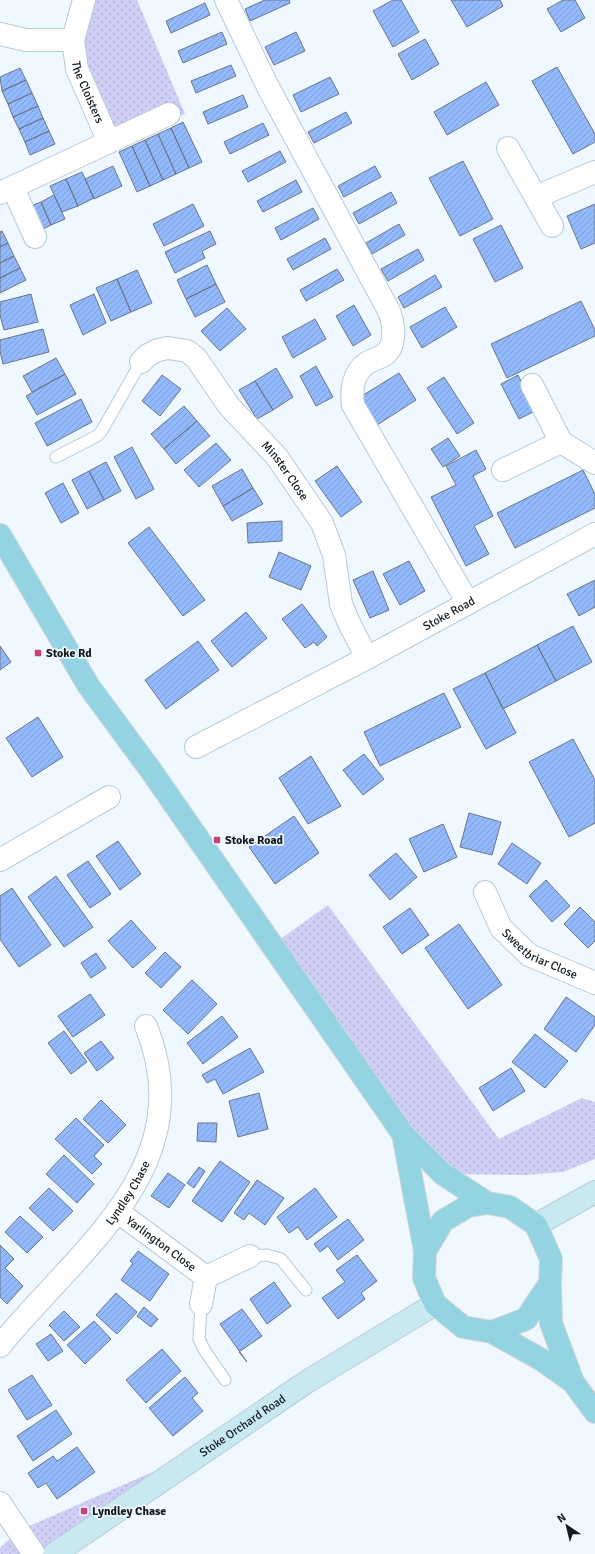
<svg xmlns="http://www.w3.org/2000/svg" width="595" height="1554" viewBox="0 0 595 1554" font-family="Signika,sans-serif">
<defs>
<pattern id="grass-dots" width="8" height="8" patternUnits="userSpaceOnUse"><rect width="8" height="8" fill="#cfcef5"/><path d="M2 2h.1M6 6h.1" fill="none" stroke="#b1b0d2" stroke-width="1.8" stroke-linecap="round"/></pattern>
<pattern id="building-hatch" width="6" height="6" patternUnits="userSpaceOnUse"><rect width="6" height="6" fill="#93b9fd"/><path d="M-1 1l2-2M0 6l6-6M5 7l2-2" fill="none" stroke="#7e9ed9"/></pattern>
</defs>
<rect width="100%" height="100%" fill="#eff8fe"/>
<path fill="url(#grass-dots)" d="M84 0H137L185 114 109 142 77 69Z
M328 905 499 1139 582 1098 595 1102V1159L563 1172 525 1175 443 1174 272 945Z
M214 1445 54 1554H0V1548L18 1531Z"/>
<path fill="url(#building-hatch)" stroke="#6b7587" d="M265 0H289L290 3 250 21 245 9Z
M393 0H401L419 32 393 47 373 11Z
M451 0H500L503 6 467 27Z
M563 0H575L585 18 561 32 547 9Z
M205 3 210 15 171 33 166 21Z
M222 32 227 44 183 63 178 51Z
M296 32 305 51 274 65 265 47Z
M425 39 439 64 412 80 398 54Z
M231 65 236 76 196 93 191 81Z
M557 67 595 134V142L573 154 532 81Z
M20 68 26 80 2 91 0 77Z
M330 77 339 94 301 112 293 95Z
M26 80 32 93 8 104 2 91Z
M486 82 499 105 447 135 434 112Z
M32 93 38 106 13 117 8 104Z
M243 95 248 107 208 124 203 112Z
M38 106 43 118 19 129 13 117Z
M346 112 352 123 314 143 308 132Z
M43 118 49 131 25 142 19 129Z
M183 122 202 162 189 168 171 128Z
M263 123 269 135 230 154 224 142Z
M171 128 189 168 176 174 158 134Z
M49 131 55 144 30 155 25 142Z
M158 134 176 174 163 180 145 140Z
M145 140 163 180 150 186 132 146Z
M132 146 150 186 137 192 119 152Z
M280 151 286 162 248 182 242 171Z
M463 161 493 219 460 236 429 178Z
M113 166 122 186 94 199 85 179Z
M375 166 381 177 344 197 338 186Z
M82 172 94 198 78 206 66 179Z
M66 179 78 206 62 212 50 186Z
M296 180 302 192 263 212 257 201Z
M391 192 397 203 359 224 353 213Z
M54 195 65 219 51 225 41 202Z
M41 202 51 225 39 231 28 207Z
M193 204 204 226 164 246 153 224Z
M595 204V243L581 249 567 216Z
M313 208 319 219 281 240 275 228Z
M399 224 405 235 372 254 366 243Z
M501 225 523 268 495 282 473 239Z
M2 231 8 243 0 247V232Z
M210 231 216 244 202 251 205 258 175 273 165 252Z
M325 238 331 249 293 270 287 259Z
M8 243 14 256 0 263V247Z
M418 249 424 260 388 281 381 269Z
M14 256 20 268 0 278V263Z
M207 265 216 284 186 299 177 280Z
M20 268 26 280 0 293V278Z
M337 269 344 280 306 301 300 290Z
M137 270 152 303 131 312 117 279Z
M435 275 442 287 404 308 398 297Z
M117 279 131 312 111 321 96 288Z
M216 284 225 302 195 317 186 299Z
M31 294 38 322 4 330 0 315V302Z
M94 294 106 323 83 335 70 305Z
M581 301 595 330V336L507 378 491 344Z
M354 305 371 335 353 346 336 316Z
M445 307 457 327 422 348 410 327Z
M227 308 246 329 220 351 201 331Z
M315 319 326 339 293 358 282 337Z
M43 329 49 352 3 364 0 351V340Z
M56 358 65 374 32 392 23 376Z
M316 366 333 397 316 406 300 376Z
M276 368 293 397 273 410 255 381Z
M399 373 416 400 377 425 360 397Z
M65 374 76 394 37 415 26 396Z
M162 375 181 389 160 416 142 401Z
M518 375 535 411 519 419 501 384Z
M444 377 474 423 457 434 427 388Z
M255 381 273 410 257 419 239 390Z
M81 399 92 422 47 446 35 423Z
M184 406 197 421 164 449 151 434Z
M197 421 210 436 176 464 164 449Z
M448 438 460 456 443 467 431 449Z
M216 443 231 460 199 487 184 470Z
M132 447 154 489 136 499 114 457Z
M476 450 486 469 473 476 493 516 474 526 489 554 466 566 431 497 456 485 446 466Z
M106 462 121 491 104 500 89 471Z
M337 466 362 502 341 517 315 481Z
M242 469 253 488 223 506 212 486Z
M583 470 595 494V508L515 548 497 513Z
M89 471 104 500 87 509 72 480Z
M63 483 79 513 61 523 45 493Z
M253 488 263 504 232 521 223 506Z
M282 521V541L248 543 247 523Z
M149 527 205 600 183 616 128 543Z
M279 552 311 566 301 590 269 577Z
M409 561 425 591 400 605 383 574Z
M373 571 389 610 370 618 353 580Z
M595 580V607L579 616 567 594Z
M302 604 327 637 317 646 314 642 305 648 282 619Z
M246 612 267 638 232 667 211 641Z
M573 626 592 662 556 681 537 645Z
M198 641 219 670 166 709 145 680Z
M537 645 556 681 503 709 485 673Z
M0 646 11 662 0 670Z
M485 673 516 733 486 749 453 689Z
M444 693 461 727 380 766 364 732Z
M38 717 63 757 32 777 6 738Z
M573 739 595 780V823L569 837 529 762Z
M364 754 384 779 363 795 343 770Z
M311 756 341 806 308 824 279 778Z
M469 813 501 822 492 855 460 847Z
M294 816 319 853 275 884 249 847Z
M443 824 457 857 424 872 409 839Z
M118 841 141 874 120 890 96 856Z
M512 843 541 863 527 884 498 864Z
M396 853 417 877 390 900 369 875Z
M88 861 111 894 90 908 67 875Z
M56 876 93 927 64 947 28 897Z
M546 880 570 906 552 922 529 896Z
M12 888 51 945 19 967 0 939V896Z
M580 907 595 922V941L588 948 564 924Z
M410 908 429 935 402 954 383 927Z
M131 920 156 948 133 968 108 941Z
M459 924 502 985 468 1009 425 948Z
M165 952 181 967 161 988 145 973Z
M96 953 106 968 91 978 81 963Z
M192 980 217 1004 188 1034 163 1010Z
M90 994 105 1015 73 1037 58 1016Z
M566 997 595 1017V1025L576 1052 544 1029Z
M222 1016 238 1037 203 1064 187 1043Z
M64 1031 87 1062 71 1074 48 1043Z
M535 1034 568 1061 545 1088 512 1062Z
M101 1041 114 1058 97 1071 84 1053Z
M250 1048 264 1072 223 1094 215 1079 207 1083 202 1075Z
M511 1068 525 1091 493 1111 479 1088Z
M259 1093 268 1129 238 1137 229 1101Z
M101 1100 126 1125 108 1143 83 1119Z
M76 1118 104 1145 94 1156 102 1164 92 1174 55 1139Z
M198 1123H217L216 1142 197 1141Z
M64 1155 94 1184 77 1203 46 1174Z
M220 1161 250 1182 222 1222 192 1201Z
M199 1167 205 1171 194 1188 187 1183Z
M168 1173 185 1185 169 1208 151 1196Z
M257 1180 284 1198 265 1225 249 1213 244 1220 234 1213Z
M49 1188 73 1211 53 1231 29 1208Z
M315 1188 337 1217 307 1240 298 1227 289 1233 277 1217Z
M20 1216 43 1237 27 1253 5 1232Z
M348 1219 364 1240 338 1260 328 1246 320 1252 314 1244Z
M0 1245 14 1259 5 1268 23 1286 7 1304 0 1297Z
M138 1251 169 1274 150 1301 121 1280 133 1263 130 1261Z
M357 1255 377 1281 361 1293 365 1299 338 1319 322 1298 345 1282 336 1270Z
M274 1282 291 1306 267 1324 250 1299Z
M116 1293 137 1312 117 1334 96 1315Z
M144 1307 158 1319 151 1327 137 1316Z
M242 1309 262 1336 239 1352 247 1362 220 1324Z
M64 1311 80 1327 64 1341 49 1325Z
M94 1321 111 1339 85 1364 67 1345Z
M51 1334 63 1351 48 1361 36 1344Z
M162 1349 181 1371 146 1403 126 1380Z
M32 1375 52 1405 27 1420 8 1390Z
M185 1377 198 1393 192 1398 203 1411 173 1436 149 1408Z
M56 1410 72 1434 33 1461 17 1436Z
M77 1447 95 1472 57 1499 46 1483 38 1488 28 1473 53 1456 57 1461Z"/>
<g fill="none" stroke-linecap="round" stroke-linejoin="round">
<defs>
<path id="lane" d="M56 457 97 436 101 432 141 362
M250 1256 267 1255 281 1259 306 1290
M201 1304 199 1339 205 1351 225 1380"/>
<g id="street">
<path id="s1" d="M84 0 73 40 77 69 109 142"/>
<path d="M226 0 268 87 389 311C394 323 397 346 384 355 379 358 372 360 367 363 353 372 351 390 353 405L468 603"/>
<path d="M0 34 26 40H73"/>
<path d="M508 148 552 226"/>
<path d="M13 188 35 237"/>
<path d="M0 193 169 114"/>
<path d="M536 197 595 172"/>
<path id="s2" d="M141 362 148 355 158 350 168 348 187 351 196 358 229 406 277 457 322 523 334 555 341 604 349 623 367 658"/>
<path d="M532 385 561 442 595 463"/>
<path d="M503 470 561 442"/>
<path id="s3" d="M196 747 367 658 595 534"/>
<path d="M0 860 109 797"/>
<path id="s4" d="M485 892 501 928 529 955 595 983"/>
<path id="s5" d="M117 1211 206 1277"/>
<path d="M201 1304 206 1277 250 1256"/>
<path id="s6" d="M0 1346C77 1250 203 1167 146 1026"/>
<path d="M0 1503 34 1554"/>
</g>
<g id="secondary">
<path d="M536 1225 595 1192"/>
<path id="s7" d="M54 1554 308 1381 435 1304"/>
</g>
<path id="primary" d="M0 535 88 685 152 772 403 1134 443 1174 487 1203
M403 1134 425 1251 424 1278 435 1304 463 1327 492 1332 542 1360 573 1382
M425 1251 443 1221 468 1206 487 1203 510 1207 536 1225 551 1259 550 1283 551 1323 573 1382 595 1412
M492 1332 526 1319 550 1283"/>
</defs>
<use href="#lane" stroke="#b6cbd9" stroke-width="13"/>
<use href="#street" stroke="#b6cbd9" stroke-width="24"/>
<use href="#secondary" stroke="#b6cbd9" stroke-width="24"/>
<use href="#primary" stroke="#d5d6d7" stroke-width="24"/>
<use href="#lane" stroke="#fff" stroke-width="11"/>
<use href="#street" stroke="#fff" stroke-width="22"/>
<use href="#secondary" stroke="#c9e9f0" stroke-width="22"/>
<use href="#primary" stroke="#94d4e2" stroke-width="22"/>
</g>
<g fill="#ca4079" stroke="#eff8fe" stroke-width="1.5">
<rect x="34" y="649" width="8" height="8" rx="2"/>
<rect x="213" y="836" width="8" height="8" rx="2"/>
<rect x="80" y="1507" width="8" height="8" rx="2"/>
</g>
<g text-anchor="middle" stroke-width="3.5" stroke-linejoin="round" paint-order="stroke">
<g font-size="12" fill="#131b20" stroke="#eff8fe">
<text dy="4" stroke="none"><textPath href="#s1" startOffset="96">The Cloisters</textPath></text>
<text dy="4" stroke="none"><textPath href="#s2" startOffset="206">Minster Close</textPath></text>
<text dy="4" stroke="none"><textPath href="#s3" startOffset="286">Stoke Road</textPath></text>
<text dy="4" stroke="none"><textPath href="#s4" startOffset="87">Sweetbriar Close</textPath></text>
<text dy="4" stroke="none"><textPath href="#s6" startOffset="200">Lyndley Chase</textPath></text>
<text dy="4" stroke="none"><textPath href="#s5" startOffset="55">Yarlington Close</textPath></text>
<text dy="4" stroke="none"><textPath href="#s7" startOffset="228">Stoke Orchard Road</textPath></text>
</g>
<g font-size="12" font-weight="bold" fill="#131b20" stroke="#eff8fe" text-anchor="start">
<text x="46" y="657">Stoke Rd</text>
<text x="225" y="844">Stoke Road</text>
<text x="92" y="1515">Lyndley Chase</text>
</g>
</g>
<g transform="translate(567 1526) rotate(325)" stroke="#eff8fe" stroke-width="3" paint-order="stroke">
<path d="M0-3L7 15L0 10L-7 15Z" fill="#131b20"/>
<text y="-6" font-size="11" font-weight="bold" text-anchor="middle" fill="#131b20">N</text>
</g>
</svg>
